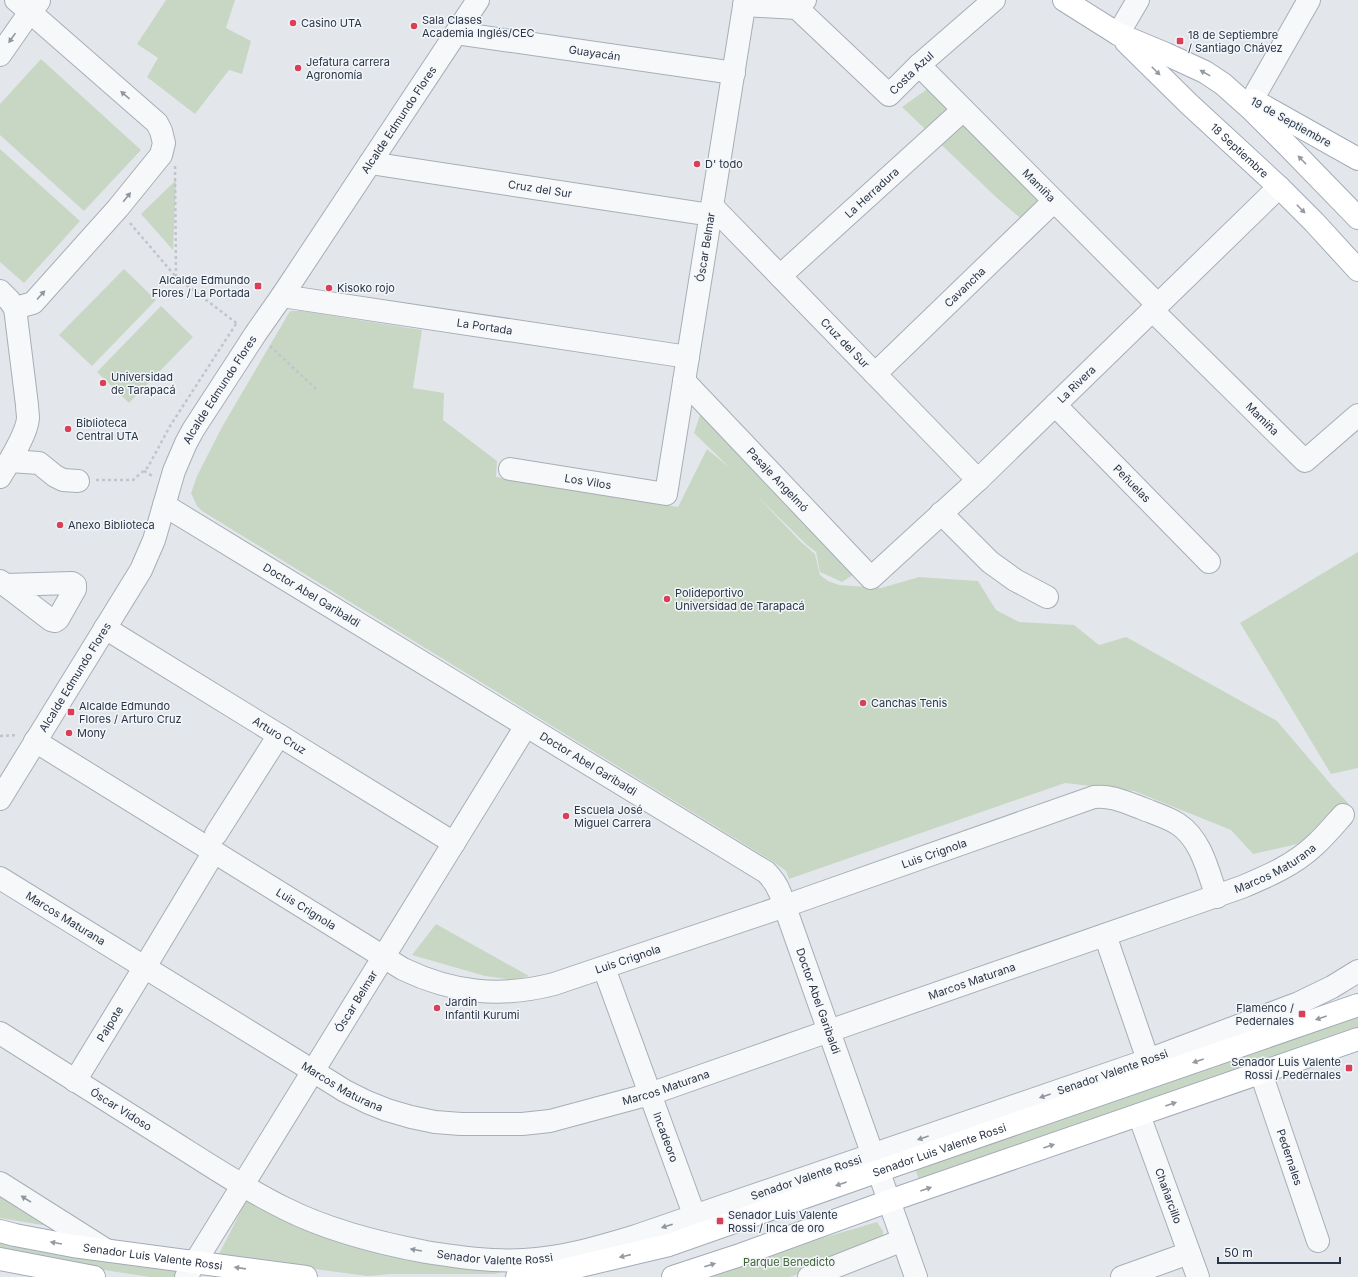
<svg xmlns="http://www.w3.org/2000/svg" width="1358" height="1277" viewBox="0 0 1358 1277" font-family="Inter,sans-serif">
<rect width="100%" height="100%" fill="#e3e7ec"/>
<path fill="#c8d7c4" d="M166 0H235L226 28 251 41 242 74 229 70 195 114 147 77 158 58 137 44Z
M41 59 141 150 84 211 0 135V104Z
M930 87 1052 209 1025 222 998 199 902 107Z
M0 149 80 221 24 283 0 262Z
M176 180 173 250 141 214Z
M124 269 156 300 92 366 59 335Z
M161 306 193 337 129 403 97 372Z
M290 311H302L422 330 413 388 444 393 443 420 497 461 496 477 678 507 707 449 730 468 694 433 703 406 856 573 842 582 820 572 816 552 807 545 757 496 801 542 815 554 820 575 828 581 839 585 881 588 919 577 978 581 996 610 1019 622 1074 625 1099 645 1126 637 1277 721 1334 788 1348 803V812L1297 844 1253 854 1231 830 1134 791 1065 783 789 879 786 871 772 861 202 511 197 506 191 493 197 476 222 427Z
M1358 552V768L1331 774 1240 623Z
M436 924 529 976 514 980 485 976 412 955Z
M1358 1014V1031L921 1184 915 1169Z
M0 1188 66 1229 0 1218Z
M247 1199 515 1269 495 1274H392L367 1276 218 1256Z
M877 1222 883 1231V1243L790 1277H690Z
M0 1238 176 1265 181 1277H150L18 1257 0 1251Z"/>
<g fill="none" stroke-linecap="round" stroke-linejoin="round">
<defs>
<g id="minor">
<path d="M16 0 30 12 39 1"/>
<path d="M744 5 797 8 805 0"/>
<path id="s1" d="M797 8 889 95 919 65 994 0"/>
<path id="s2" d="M456 33 734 73"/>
<path d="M1118 34 1138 0"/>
<path d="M0 55 30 12 157 123 161 131 164 143 161 155 118 208 33 303 15 308 9 300 0 291"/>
<path id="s3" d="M919 65 1158 305"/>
<path d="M1252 100 1309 0"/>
<path id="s4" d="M370 163 711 215"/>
<path id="s5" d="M712 206 978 480"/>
<path id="s6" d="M780 276 963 110"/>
<path id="s7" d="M282 296 688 357"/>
<path id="s8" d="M1152 310 1305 461 1358 415"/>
<path id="s9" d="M875 374 1054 201"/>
<path id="s10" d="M684 381 871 578 978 480 1279 187"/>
<path id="s11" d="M1055 405 1209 562"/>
<path d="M10 461 39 463 55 476 63 480 78 481"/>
<path id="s12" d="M510 469 666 494 745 0"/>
<path d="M0 477C9 462 27 434 28 418 28 414 27 409 27 405L15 308"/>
<path id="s13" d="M164 505 766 872C773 879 777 885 780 893L916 1277"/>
<path d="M941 513 990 562 1015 580 1047 597"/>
<path d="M0 581 51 620 55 621 58 619 75 589V585L72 583 6 585"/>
<path id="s14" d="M105 628 454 843"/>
<path id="s15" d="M35 741 403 969C453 993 500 998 554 984L785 906 1094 797C1111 795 1125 802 1141 808 1153 813 1167 817 1178 824 1202 840 1208 872 1217 897"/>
<path id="s16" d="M0 799 141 570 154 540 174 471 186 443 193 430 256 333 282 296 478 0"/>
<path d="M216 834 279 735"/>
<path id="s17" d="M0 878 313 1071 345 1091 367 1102 387 1110 411 1117 435 1122 461 1124H522L550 1121 650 1094 829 1031 1242 887C1268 876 1294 865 1315 845 1325 836 1334 825 1343 815"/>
<path d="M1105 935 1148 1060"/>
<path d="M149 960 214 852"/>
<path id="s18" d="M604 968 695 1217"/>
<path id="s19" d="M0 1033C52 1066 105 1099 157 1132 199 1158 241 1187 286 1209 330 1231 378 1243 426 1252 458 1257 491 1262 524 1260 562 1258 600 1247 636 1236L1148 1060 1299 1003 1332 987 1358 971"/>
<path id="s20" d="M1261 1073 1318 1241"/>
<path id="s21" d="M75 1081 144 968"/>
<path id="s22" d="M1139 1115 1198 1277"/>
<path d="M0 1183 106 1250"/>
<path id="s23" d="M186 1277 526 726"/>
<path d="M809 1277 903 1240"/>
<path d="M1122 1277 1189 1253"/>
</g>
<g id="major">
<path d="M1064 0 1118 34 1166 54 1205 72 1223 84 1251 109 1289 147 1358 218"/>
<path id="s24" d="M1126 42 1189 104 1279 187 1314 222 1358 270"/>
<path d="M1253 100 1358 159"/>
<path id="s25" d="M0 1231 15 1235 73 1246 306 1277"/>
<path d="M0 1259 94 1277"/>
<path id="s26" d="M517 1277 555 1272 669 1245 893 1166 1358 1005"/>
<path d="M673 1277 737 1256 889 1201 1358 1039"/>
</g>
</defs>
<use href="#minor" stroke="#a7aeb7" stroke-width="24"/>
<use href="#major" stroke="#a1abb9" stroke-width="24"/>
<path stroke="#c1c5cb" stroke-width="2.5" stroke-dasharray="3 3" stroke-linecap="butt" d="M175 166 176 277
M130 223 176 277 239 325
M270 346 316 389
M144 471 154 477
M96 480H133L148 467 170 426 236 324
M0 736 18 735"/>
<use href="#minor" stroke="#f6f8fa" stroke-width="22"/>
<use href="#major" stroke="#fff" stroke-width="22"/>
</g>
<defs><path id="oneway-solid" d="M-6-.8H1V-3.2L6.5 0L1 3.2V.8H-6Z"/></defs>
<g fill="#9096a0">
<use href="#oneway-solid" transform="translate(12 38) rotate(125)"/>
<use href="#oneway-solid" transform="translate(125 95) rotate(-139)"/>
<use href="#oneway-solid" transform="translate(127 197) rotate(-51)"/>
<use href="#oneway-solid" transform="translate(41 295) rotate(-48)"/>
<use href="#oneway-solid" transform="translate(1045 1096) rotate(161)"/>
<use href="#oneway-solid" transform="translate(923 1138) rotate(161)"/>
<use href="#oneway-solid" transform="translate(26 1199) rotate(-148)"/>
<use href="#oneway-solid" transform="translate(667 1226) rotate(162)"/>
<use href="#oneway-solid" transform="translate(416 1250) rotate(-170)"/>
</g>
<g fill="#949aa2">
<use href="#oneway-solid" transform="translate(1156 71) rotate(45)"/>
<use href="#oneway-solid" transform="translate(1205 73) rotate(-151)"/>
<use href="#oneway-solid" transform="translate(1302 160) rotate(-134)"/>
<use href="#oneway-solid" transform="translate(1301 209) rotate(45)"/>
<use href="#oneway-solid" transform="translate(1321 1018) rotate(161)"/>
<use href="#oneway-solid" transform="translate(1198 1061) rotate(161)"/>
<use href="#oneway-solid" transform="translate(1171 1104) rotate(-19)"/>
<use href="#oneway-solid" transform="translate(1049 1146) rotate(-19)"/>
<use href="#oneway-solid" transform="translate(841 1184) rotate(161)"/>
<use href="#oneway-solid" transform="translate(926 1189) rotate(-19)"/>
<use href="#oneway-solid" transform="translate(56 1243) rotate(-170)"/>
<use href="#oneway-solid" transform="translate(625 1256) rotate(167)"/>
<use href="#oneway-solid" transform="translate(710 1265) rotate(-18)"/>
<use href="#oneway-solid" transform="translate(240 1268) rotate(-172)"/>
</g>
<g fill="#d94058" stroke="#f3f6f9" stroke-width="1.5">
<circle cx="293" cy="23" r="4"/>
<circle cx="414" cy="26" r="4"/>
<rect x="1176" y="37" width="8" height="8" rx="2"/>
<circle cx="298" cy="68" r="4"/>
<circle cx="697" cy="164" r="4"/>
<rect x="254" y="282" width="8" height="8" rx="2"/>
<circle cx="329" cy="288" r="4"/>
<circle cx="103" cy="383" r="4"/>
<circle cx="68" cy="429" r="4"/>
<circle cx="60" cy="525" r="4"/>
<circle cx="667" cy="599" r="4"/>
<circle cx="863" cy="703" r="4"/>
<rect x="67" y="708" width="8" height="8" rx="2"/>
<circle cx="69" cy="733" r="4"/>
<circle cx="566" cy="816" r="4"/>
<circle cx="437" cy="1008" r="4"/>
<rect x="1298" y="1010" width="8" height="8" rx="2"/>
<rect x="1345" y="1064" width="8" height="8" rx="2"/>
<rect x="716" y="1217" width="8" height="8" rx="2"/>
</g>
<g text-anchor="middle" stroke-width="3" stroke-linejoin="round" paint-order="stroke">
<g font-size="11" fill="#293446" stroke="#f3f6f9" text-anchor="start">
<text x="422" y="24">Sala Clases<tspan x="422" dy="13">Academia Inglés/CEC</tspan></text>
<text x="301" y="27">Casino UTA</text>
<text x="1188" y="39">18 de Septiembre<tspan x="1188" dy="13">/ Santiago Chávez</tspan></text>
<text x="306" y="66">Jefatura carrera<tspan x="306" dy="13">Agronomía</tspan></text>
<text x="705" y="168">D' todo</text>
<text x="250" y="284" text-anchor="end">Alcalde Edmundo<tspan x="250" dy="13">Flores / La Portada</tspan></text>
<text x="337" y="292">Kisoko rojo</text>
<text x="111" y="381">Universidad<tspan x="111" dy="13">de Tarapacá</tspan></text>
<text x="76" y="427">Biblioteca<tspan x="76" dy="13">Central UTA</tspan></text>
<text x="68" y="529">Anexo Biblioteca</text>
<text x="675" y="597">Polideportivo<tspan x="675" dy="13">Universidad de Tarapacá</tspan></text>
<text x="871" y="707">Canchas Tenis</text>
<text x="79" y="710">Alcalde Edmundo<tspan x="79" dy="13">Flores / Arturo Cruz</tspan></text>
<text x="77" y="737">Mony</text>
<text x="574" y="814">Escuela José<tspan x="574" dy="13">Miguel Carrera</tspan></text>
<text x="445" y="1006">Jardin<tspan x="445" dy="13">Infantil Kurumi</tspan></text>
<text x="1294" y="1012" text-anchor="end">Flamenco /<tspan x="1294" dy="13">Pedernales</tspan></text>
<text x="1341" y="1066" text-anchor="end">Senador Luis Valente<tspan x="1341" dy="13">Rossi / Pedernales</tspan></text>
<text x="728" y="1219">Senador Luis Valente<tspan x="728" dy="13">Rossi / Inca de oro</tspan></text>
</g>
<g font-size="11" fill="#293446" stroke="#f3f6f9">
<text dy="4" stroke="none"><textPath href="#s2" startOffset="140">Guayacán</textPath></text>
<text dy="4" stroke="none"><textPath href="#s1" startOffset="158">Costa Azul</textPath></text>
<text dy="4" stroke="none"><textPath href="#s16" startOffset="791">Alcalde Edmundo Flores</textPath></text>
<text transform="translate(1291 122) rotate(29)" y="4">19 de Septiembre</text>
<text dy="4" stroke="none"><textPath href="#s24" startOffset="157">18 Septiembre</textPath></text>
<text dy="4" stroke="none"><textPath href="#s3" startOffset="170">Mamiña</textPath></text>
<text dy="4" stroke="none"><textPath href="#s4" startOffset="172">Cruz del Sur</textPath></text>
<text dy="4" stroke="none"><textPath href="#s6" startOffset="124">La Herradura</textPath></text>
<text dy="4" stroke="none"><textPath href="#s12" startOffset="408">Óscar Belmar</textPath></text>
<text dy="4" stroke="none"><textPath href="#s9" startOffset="125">Cavancha</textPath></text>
<text dy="4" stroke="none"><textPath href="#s7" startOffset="205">La Portada</textPath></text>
<text dy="4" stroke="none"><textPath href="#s5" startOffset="191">Cruz del Sur</textPath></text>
<text dy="4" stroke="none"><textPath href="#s10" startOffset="554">La Rivera</textPath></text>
<text dy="4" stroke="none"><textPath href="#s16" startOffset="467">Alcalde Edmundo Flores</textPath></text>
<text dy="4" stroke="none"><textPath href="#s8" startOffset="155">Mamiña</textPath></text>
<text dy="4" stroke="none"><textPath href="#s10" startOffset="136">Pasaje Angelmó</textPath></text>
<text dy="4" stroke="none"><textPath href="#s12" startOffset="79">Los Vilos</textPath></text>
<text dy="4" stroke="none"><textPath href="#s11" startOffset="110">Peñuelas</textPath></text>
<text dy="4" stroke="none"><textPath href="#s13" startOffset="173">Doctor Abel Garibaldi</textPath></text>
<text dy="4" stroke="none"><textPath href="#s16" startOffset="143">Alcalde Edmundo Flores</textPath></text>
<text dy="4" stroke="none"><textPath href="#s14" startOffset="205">Arturo Cruz</textPath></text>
<text dy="4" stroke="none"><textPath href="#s13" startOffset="497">Doctor Abel Garibaldi</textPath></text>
<text dy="4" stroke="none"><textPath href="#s15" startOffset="990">Luis Crignola</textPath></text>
<text dy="4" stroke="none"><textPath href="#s17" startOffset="1385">Marcos Maturana</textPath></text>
<text dy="4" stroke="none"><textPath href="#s15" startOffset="319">Luis Crignola</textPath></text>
<text dy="4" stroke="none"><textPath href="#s17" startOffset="77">Marcos Maturana</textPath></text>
<text dy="4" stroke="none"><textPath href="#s15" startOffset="666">Luis Crignola</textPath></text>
<text dy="4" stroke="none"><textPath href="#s17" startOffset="1061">Marcos Maturana</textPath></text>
<text dy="4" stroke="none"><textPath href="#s23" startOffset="324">Óscar Belmar</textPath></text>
<text dy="4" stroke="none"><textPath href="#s13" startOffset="845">Doctor Abel Garibaldi</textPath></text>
<text dy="4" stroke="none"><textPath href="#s21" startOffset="67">Paipote</textPath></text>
<text dy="4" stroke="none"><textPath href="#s19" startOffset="1200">Senador Valente Rossi</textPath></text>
<text dy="4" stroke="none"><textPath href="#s17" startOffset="401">Marcos Maturana</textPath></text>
<text dy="4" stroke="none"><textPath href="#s17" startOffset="737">Marcos Maturana</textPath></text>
<text dy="4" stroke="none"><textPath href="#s19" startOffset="143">Óscar Vidoso</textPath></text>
<text dy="4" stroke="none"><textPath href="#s18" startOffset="180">Incadeoro</textPath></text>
<text dy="4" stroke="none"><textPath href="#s26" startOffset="442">Senador Luis Valente Rossi</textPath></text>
<text dy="4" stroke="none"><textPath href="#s20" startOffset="89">Pedernales</textPath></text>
<text dy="4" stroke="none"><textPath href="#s19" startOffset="876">Senador Valente Rossi</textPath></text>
<text dy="4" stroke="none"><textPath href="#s22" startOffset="86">Chañarcillo</textPath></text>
<text dy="4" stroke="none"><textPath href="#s19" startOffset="552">Senador Valente Rossi</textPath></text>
<text dy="4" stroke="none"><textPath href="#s25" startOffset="155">Senador Luis Valente Rossi</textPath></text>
</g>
<g font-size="11" fill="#3e6335" stroke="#f3f6f9">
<text x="789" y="1266">Parque Benedicto</text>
</g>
</g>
<path d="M1218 1257v6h122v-6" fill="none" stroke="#293446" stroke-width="2"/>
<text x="1224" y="1257" font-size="12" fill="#293446" stroke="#f3f6f9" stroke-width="3" paint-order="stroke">50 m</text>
</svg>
